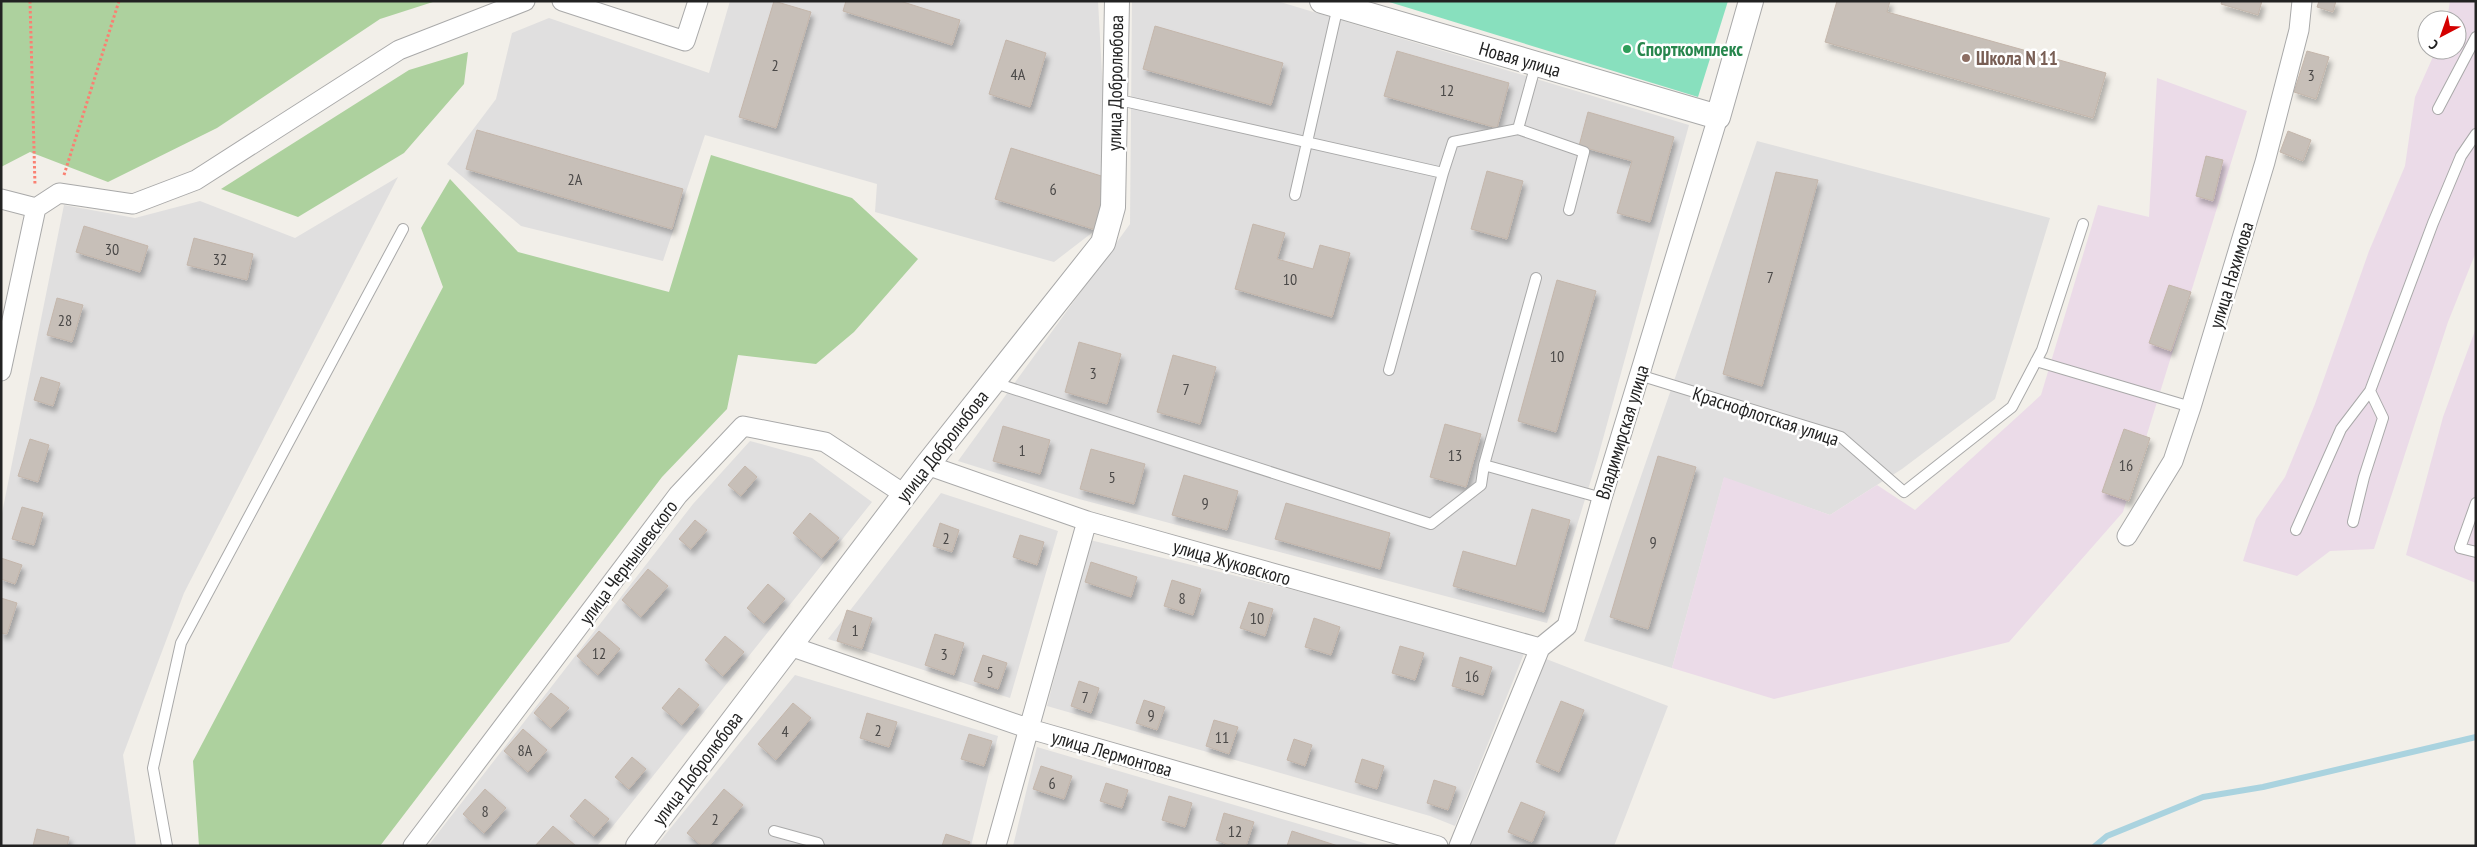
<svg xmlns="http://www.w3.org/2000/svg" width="2477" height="847" viewBox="0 0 2477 847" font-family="'PT Sans Narrow',sans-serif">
<defs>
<filter id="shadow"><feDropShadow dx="3" dy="5.5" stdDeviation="2.5" flood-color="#0004"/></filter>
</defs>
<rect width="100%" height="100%" fill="#f2efe9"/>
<path fill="#e0dfdf" d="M730 1H1098L1110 219 1054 262 875 212 877 184 705 135 663 261 521 226 447 164 496 99 512 33 549 18 709 73Z
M1132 1H1277L1689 125 1598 457 1547 623 1079 499 958 461 1130 224Z
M1757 141 2050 218 1995 399 1902 469 1830 515 1724 478 1672 668 1584 641Z
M398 177 184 593 123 755 136 846H1V518L64 205 135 218 200 201 295 238Z
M750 441 812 458 872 502 597 846H428L693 504Z
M941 493 1058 531 1010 698 828 639Z
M1090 540 1500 641 1525 651 1455 826 1430 816 1047 706Z
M1541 657 1668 706 1614 846H1467Z
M795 675 998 736 971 846H656Z
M1037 747 1374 846H1013Z"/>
<path fill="#ebdbe8" d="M2450 1H2476V252L2448 322 2374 549 2330 551 2297 576 2243 561 2256 519 2285 477 2315 404 2369 251 2405 166 2415 97 2436 50H2457V20H2447Z
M2157 78 2247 111 2123 512 2009 642 1774 699 1672 668 1724 477 1830 515 1877 485 1915 510 2041 395 2098 205 2149 217Z
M2476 328V583L2406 555 2443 417Z"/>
<path fill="#add19e" d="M1 1H436L380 19 217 128 108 182 30 152 1 167Z
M468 52 464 84 404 153 298 217 221 189 409 70Z
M711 155 852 198 918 259 854 332 816 364 738 355 727 409 662 477 380 846H199L193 761 443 287 421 228 450 179 518 252 669 292Z"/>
<path fill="#88e0be" d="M1386 1H1728L1698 97Z"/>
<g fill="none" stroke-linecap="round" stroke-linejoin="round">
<path stroke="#aad3df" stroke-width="6" d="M2095 846 2107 836 2203 797 2263 787 2476 737"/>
</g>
<path fill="#c7bfb8" stroke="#c4b6ab" filter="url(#shadow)" d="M774 1 811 12 776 128 739 117Z
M846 1H900L960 20 952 45 843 11Z
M1837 1H1890L1887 12 2106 73 2093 118 1825 42Z
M2222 1H2262L2258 15 2221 4Z
M2319 1H2336L2333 12 2317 7Z
M1155 26 1283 63 1271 105 1143 69Z
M1006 40 1046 53 1030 107 989 94Z
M1397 51 1509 83 1497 128 1384 96Z
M2307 51 2329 57 2316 99 2294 92Z
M1588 112 1674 137 1650 222 1617 213 1632 161 1579 146Z
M477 130 683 189 672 229 466 169Z
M2288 131 2311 140 2303 161 2280 152Z
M1011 148 1111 179 1096 230 995 199Z
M2206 156 2223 160 2213 201 2196 196Z
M1487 171 1523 181 1507 239 1471 229Z
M1776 172 1818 180 1762 386 1723 374Z
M1253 224 1285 233 1277 259 1313 269 1320 245 1350 253 1332 317 1235 289Z
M84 226 148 246 140 272 76 252Z
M194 238 253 254 247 280 187 265Z
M1557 280 1596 291 1556 432 1518 421Z
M2169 285 2191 292 2171 351 2149 343Z
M57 298 83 305 72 342 47 335Z
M1079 342 1121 354 1107 404 1065 392Z
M1173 355 1216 367 1200 424 1157 412Z
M41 377 60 383 53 406 34 400Z
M1445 424 1481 434 1466 487 1430 477Z
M1003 426 1050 440 1040 474 993 461Z
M2124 429 2150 438 2129 501 2102 492Z
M30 439 49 445 38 482 18 476Z
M1091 449 1145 464 1134 504 1080 489Z
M1658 456 1696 467 1648 629 1610 617Z
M745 466 757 477 741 496 728 485Z
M1184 475 1238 491 1227 530 1172 515Z
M1286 503 1390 533 1380 569 1275 539Z
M22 507 43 513 34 545 12 539Z
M1532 509 1570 520 1544 612 1453 586 1463 551 1516 566Z
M810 513 839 538 822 558 793 533Z
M695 520 707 530 691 549 679 539Z
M940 523 959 530 952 552 933 546Z
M1020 535 1044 542 1037 565 1013 557Z
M1 558 22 565 15 584 1 579Z
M1091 562 1137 577 1131 597 1085 582Z
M648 569 668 586 641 617 622 600Z
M1172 580 1201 589 1193 615 1164 606Z
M768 584 785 599 764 623 747 608Z
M1 598 17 603 7 634 1 633Z
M1249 602 1273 609 1265 636 1240 628Z
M847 610 872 618 862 649 837 641Z
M1314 618 1340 627 1331 655 1305 647Z
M599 631 620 649 598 675 577 656Z
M935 634 964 643 954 675 925 665Z
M725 636 744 652 723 676 705 660Z
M1400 646 1424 653 1415 680 1392 673Z
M983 655 1007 663 998 689 974 681Z
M1460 657 1492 667 1483 695 1452 686Z
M1079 681 1099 688 1091 713 1071 706Z
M679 688 699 705 682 725 662 708Z
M551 693 569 708 551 728 534 713Z
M1144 700 1165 707 1157 730 1136 723Z
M1561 701 1584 710 1559 772 1536 762Z
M793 703 811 718 776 760 758 744Z
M867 713 897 722 889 747 860 738Z
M1214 720 1238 727 1229 754 1206 746Z
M523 729 547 750 528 772 504 751Z
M969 734 992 741 984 766 961 759Z
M1294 739 1312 745 1305 766 1287 760Z
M632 757 646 769 629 789 615 777Z
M1362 759 1384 766 1377 789 1355 782Z
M1041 766 1072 776 1064 799 1033 789Z
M1434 780 1456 787 1448 810 1427 803Z
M1106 783 1128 790 1122 808 1100 801Z
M485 789 506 808 484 833 463 814Z
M724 789 743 805 709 846H702L687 833Z
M1169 796 1192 803 1185 827 1162 820Z
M585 799 609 819 594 836 570 816Z
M1521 802 1545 812 1532 842 1508 832Z
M1224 813 1254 822 1246 846H1232L1216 840Z
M553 826 576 846H535Z
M37 829 69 837 67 846H33Z
M1292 831 1338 846H1287Z
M946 834 970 842 968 846H942Z"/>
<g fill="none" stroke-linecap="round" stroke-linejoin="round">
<defs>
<path id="service" d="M1536 64 1518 129 1584 152 1569 210
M1115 99 1443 173 1389 370
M2438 109 2476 37
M1443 173 1453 142 1518 129
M1295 195 1338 6
M2036 361 2191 407
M1639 375 1841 437 1904 492 2012 407 2042 350 2083 224
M992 382 1431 524 1481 485 1484 465 1536 278
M1484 465 1602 498
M2476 503 2460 548 2476 552
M2353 522 2364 477 2383 418 2370 391 2433 223 2461 156 2476 134
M2296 530 2341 429 2370 391
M774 831 818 843 819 846
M167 846 153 768 181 643 403 229"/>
<path id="minor" d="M562 1 685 41 698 1
M1 199 36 208 59 193 133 204 196 180 399 50 525 1
M1 371 36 208
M927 465 1087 521 1540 648
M2127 536 2173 461 2191 407 2265 162 2299 30 2302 1
M790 646 1030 729 1438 846
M413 846 678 495 743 426 825 442 904 494
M996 846 1087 521
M1459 846 1540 648 1567 626 1602 498 1718 117"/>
<path id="tertiary" d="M1322 1 1718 117 1751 1
M638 846 927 465 1103 243 1113 207 1117 1"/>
</defs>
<use href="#service" stroke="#a9a9a9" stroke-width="12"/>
<use href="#minor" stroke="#a9a9a9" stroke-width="21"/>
<use href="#tertiary" stroke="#a9a9a9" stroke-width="26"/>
<path stroke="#fa8072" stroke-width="3" stroke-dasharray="2.5 2.5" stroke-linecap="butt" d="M30 1 35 186
M64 175 119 1"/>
<use href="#service" stroke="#fff" stroke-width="10"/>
<use href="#minor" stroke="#fff" stroke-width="19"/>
<use href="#tertiary" stroke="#fff" stroke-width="24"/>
</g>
<circle fill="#2e9e5b" stroke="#fff" stroke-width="2" cx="1627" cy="49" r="5"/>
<circle fill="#8d6e63" stroke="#fff" stroke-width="2" cx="1966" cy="58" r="5"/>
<g text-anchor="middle" stroke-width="5" stroke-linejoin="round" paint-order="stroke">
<g font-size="16" fill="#4b4948">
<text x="775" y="71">2</text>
<text x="1018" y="80">4А</text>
<text x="2311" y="81">3</text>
<text x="1447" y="96">12</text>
<text x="575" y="185">2А</text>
<text x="1053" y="195">6</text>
<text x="112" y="255">30</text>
<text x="220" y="265">32</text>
<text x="1770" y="283">7</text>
<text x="1290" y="285">10</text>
<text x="65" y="326">28</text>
<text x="1557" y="362">10</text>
<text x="1093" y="379">3</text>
<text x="1186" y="395">7</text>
<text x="1022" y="456">1</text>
<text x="1455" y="461">13</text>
<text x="2126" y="471">16</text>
<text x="1112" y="483">5</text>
<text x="1205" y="509">9</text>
<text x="946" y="544">2</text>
<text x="1653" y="548">9</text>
<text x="1182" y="604">8</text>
<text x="1257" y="624">10</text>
<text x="855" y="636">1</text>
<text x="599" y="659">12</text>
<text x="944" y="660">3</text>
<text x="990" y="678">5</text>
<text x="1472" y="682">16</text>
<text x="1085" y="703">7</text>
<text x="1151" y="721">9</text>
<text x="878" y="736">2</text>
<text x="785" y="737">4</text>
<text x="1222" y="743">11</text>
<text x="525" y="756">8А</text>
<text x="1052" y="789">6</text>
<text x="485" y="817">8</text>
<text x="715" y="825">2</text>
<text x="1235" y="837">12</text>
</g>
<g font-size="19" font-weight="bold" fill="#27864d" stroke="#fff" text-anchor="start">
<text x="1637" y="56">Спорткомплекс</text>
</g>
<g font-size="19" font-weight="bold" fill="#785e54" stroke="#fff" text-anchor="start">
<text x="1976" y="65">Школа N 11</text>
</g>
<g font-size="19" fill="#222" stroke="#fff">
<text transform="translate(1520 59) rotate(16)" y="7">Новая улица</text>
<text transform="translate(1115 83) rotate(-89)" y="7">улица Добролюбова</text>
<text transform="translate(2231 275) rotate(-73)" y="7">улица Нахимова</text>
<text transform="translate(1766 416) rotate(18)" y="7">Краснофлотская улица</text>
<text transform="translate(1622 432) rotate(-73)" y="7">Владимирская улица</text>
<text transform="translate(942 446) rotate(-52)" y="7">улица Добролюбова</text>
<text transform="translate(628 562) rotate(-53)" y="7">улица Чернышевского</text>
<text transform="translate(1232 562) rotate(16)" y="7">улица Жуковского</text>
<text transform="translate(1112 753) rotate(16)" y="7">улица Лермонтова</text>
<text transform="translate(697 768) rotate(-53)" y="7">улица Добролюбова</text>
</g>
</g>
<rect width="2477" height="847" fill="none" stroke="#222222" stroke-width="5"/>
<g transform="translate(2442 35) rotate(221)"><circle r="24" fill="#ffffff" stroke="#a7a7a7"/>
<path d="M0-4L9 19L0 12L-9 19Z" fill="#d40000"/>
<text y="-8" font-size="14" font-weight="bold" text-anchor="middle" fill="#222222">С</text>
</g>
</svg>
